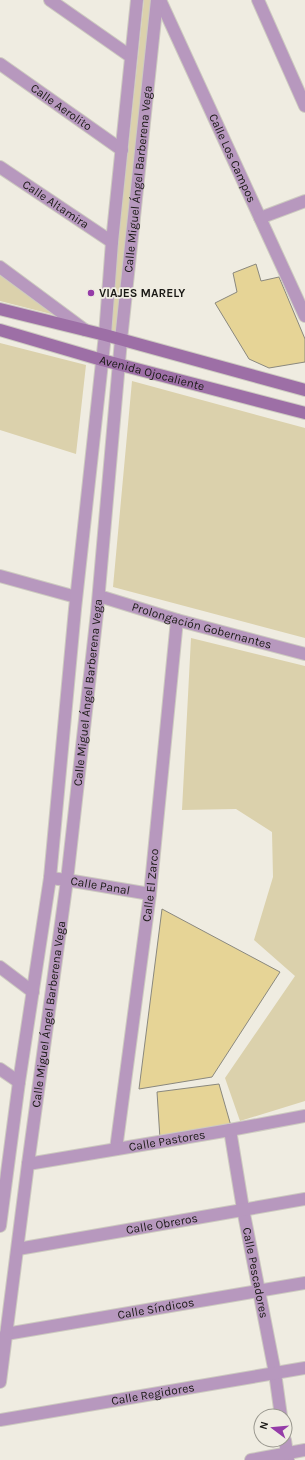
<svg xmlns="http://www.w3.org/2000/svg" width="305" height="1460" viewBox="0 0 305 1460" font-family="Karla,sans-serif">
<rect width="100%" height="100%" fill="#efece1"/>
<path fill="#dbd1ac" d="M144 0H152L118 331H109Z
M0 275 55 315 0 301Z
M0 343 86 365 76 454 0 430Z
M132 381 305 428V638L113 587Z
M191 638 305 666V1101L240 1121 225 1078 295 976 254 940 273 877 272 832 236 809 182 810Z"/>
<path fill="#e6d496" stroke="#8a887e" d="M256 264 261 281 279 277 305 339V362L269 368 249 359 215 303 237 292 233 273Z
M162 909 280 972 212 1077 139 1089Z
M219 1084 231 1126 160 1139 157 1092Z"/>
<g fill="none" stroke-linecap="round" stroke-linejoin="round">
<defs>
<g id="minor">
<path d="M50 0 130 56"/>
<path id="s1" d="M160 0 305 316"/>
<path d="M258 0 305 106"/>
<path id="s2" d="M0 64 122 150"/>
<path id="s3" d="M0 167 112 242"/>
<path d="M260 218 305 201"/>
<path d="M0 267 85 330"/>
<path d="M0 576 76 597"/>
<path id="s4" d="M99 596 177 620 305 654"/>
<path id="s5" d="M50 878 67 880 150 894"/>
<path d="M0 967 33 992"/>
<path d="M0 1069 19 1082"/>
<path id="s6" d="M230 1130 243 1209 275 1373 281 1416"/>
<path id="s7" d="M116 1149 150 894 177 620"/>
<path id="s8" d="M28 1164 230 1130 305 1116"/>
<path id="s9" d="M18 1249 305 1199"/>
<path id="s10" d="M6 1334 305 1283"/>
<path id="s11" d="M0 1420 305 1368"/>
<path d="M285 1440 288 1460"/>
<path d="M251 1460 305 1450"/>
</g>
<g id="tertiary">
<path d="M0 1226 19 1082 50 878 75 609 105 335 112 242 137 0"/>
<path id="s12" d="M0 1382 28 1164 67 880 97 613 121 340 157 0"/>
</g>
<g id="secondary">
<path d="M0 309 105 335 305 390"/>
<path id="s13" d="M0 330 102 360 305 413"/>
</g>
</defs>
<use href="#minor" stroke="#cdcac0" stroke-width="14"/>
<use href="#tertiary" stroke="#cdcac0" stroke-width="14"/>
<use href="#secondary" stroke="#cdcac0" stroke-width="14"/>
<use href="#minor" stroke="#b798be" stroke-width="12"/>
<use href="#tertiary" stroke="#b798be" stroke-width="12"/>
<use href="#secondary" stroke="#9d6fa6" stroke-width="12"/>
</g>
<circle fill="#953ca8" stroke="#efece1" stroke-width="1.5" cx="91" cy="293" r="4"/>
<g text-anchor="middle" stroke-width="3.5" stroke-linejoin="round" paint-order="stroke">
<g font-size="12" fill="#1a1915" stroke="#efece1">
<text dy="4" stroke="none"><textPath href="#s2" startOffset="75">Calle Aerolito</textPath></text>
<text dy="4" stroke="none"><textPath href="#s1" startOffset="174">Calle Los Campos</textPath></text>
<text dy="4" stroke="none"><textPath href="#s12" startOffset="1211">Calle Miguel Ángel Barberena Vega</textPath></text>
<text dy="4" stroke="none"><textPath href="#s3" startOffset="67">Calle Altamira</textPath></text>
<text dy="4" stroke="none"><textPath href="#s13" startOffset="158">Avenida Ojocaliente</textPath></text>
<text dy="4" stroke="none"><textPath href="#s4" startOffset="107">Prolongación Gobernantes</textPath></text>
<text dy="4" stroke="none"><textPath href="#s12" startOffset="695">Calle Miguel Ángel Barberena Vega</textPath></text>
<text dy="4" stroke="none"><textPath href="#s5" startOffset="51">Calle Panal</textPath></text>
<text dy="4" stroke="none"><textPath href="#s7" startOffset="266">Calle El Zarco</textPath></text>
<text dy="4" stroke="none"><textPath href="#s12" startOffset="371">Calle Miguel Ángel Barberena Vega</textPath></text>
<text dy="4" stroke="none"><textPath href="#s8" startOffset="141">Calle Pastores</textPath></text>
<text dy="4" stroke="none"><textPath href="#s9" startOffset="146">Calle Obreros</textPath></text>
<text dy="4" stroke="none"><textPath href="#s6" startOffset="145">Calle Pescadores</textPath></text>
<text dy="4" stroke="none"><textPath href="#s10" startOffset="152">Calle Síndicos</textPath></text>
<text dy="4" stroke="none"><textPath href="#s11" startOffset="155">Calle Regidores</textPath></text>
</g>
<g font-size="12" font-weight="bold" fill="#1a1915" stroke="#efece1" text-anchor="start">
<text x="99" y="297">VIAJES MARELY</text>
</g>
</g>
<g transform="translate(273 1428) rotate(286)"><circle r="19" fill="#efece1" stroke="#9a988f"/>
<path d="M0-3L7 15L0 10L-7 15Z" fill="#953ca8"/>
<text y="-6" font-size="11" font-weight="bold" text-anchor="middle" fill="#1a1915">N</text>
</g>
</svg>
